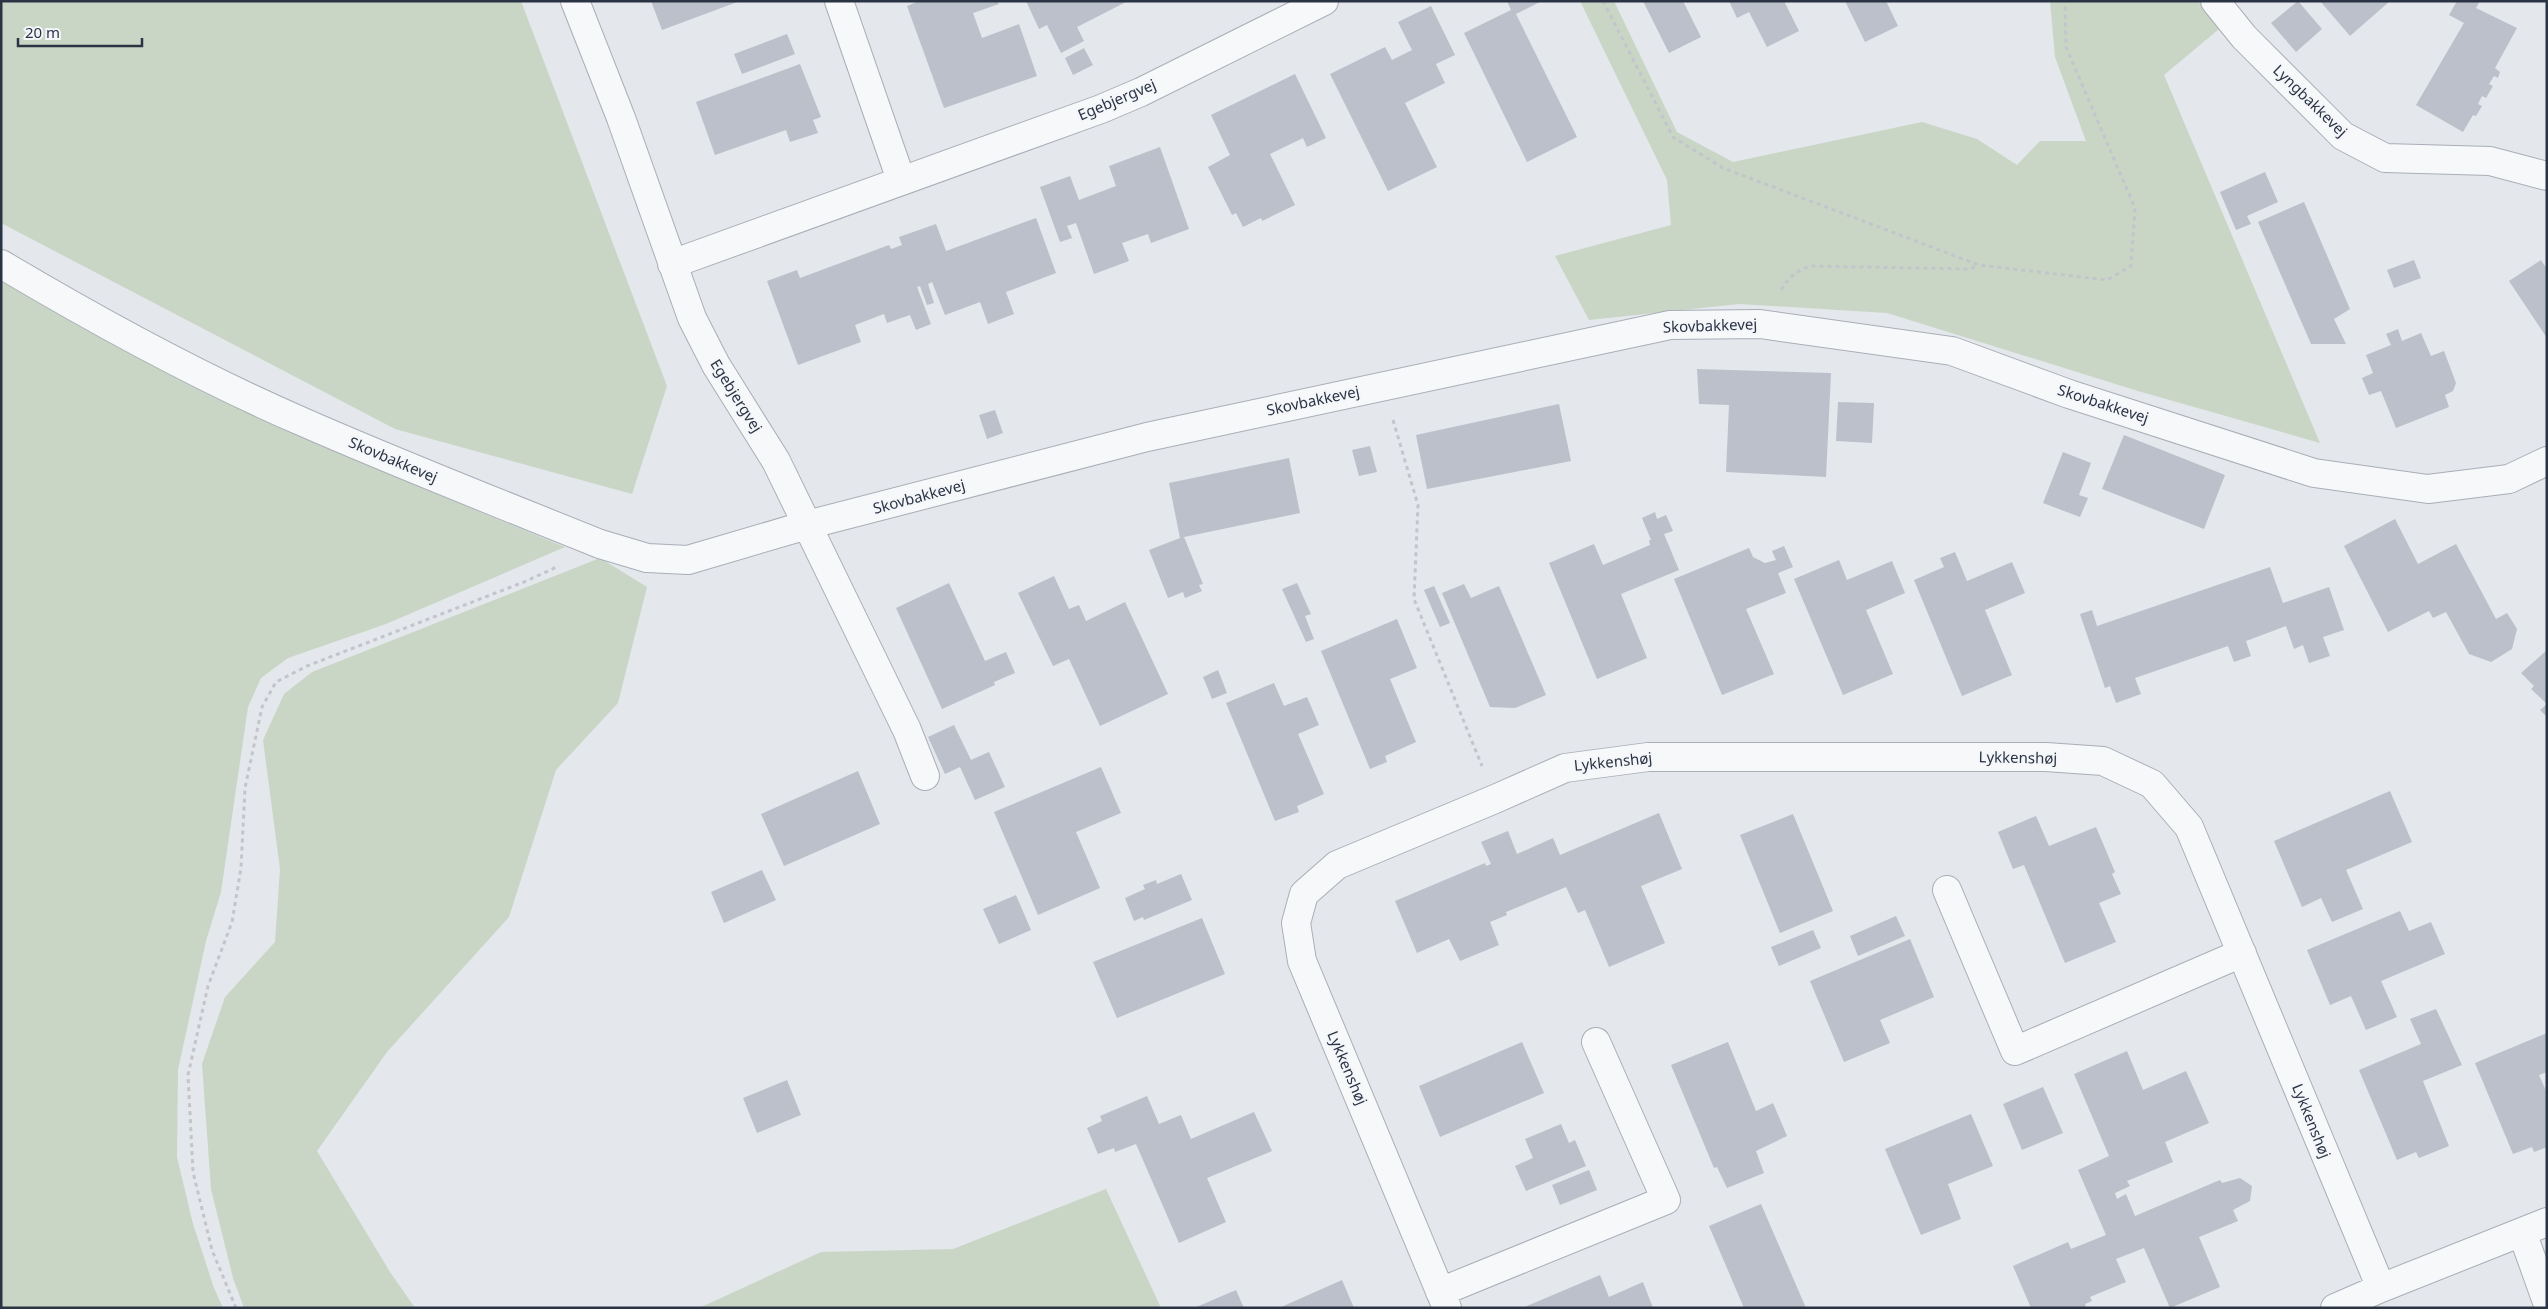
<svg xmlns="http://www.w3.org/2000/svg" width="2548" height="1309" viewBox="0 0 2548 1309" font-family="'Noto Sans',sans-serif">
<rect width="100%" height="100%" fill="#e4e7ec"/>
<path fill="#c9d6c5" d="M1 1H521L667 386 632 494 395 429 1 223Z
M1580 1H1614L1677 132 1733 162 1922 122 1977 139 2017 165 2040 141H2086L2055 57 2050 1H2198L2219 29 2164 75 2320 443 2138 391 1887 313 1739 304 1589 320 1555 256 1671 225 1667 180Z
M1 281C68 319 135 356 204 390 322 448 444 497 565 547L386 624 288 658 261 678 248 707 221 892 206 941 178 1070 177 1157 193 1224 214 1288 223 1308H1Z
M600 558 647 587 618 703 556 770 509 917 387 1052 317 1151 390 1272 415 1308H244L233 1278 211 1189 202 1064 225 997 275 942 280 869 263 740 284 694 312 672Z
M1106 1189 1161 1308H699L821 1252 953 1249Z"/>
<path fill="#bbc0ca" d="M651 1H740L662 30Z
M919 1H997L999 4 973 13 982 38 1019 24 1037 76 944 108 907 6Z
M1026 1H1128L1077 27 1084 41 1061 53 1047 25 1039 29Z
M1507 1H1542L1516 14 1577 137 1527 162 1464 33 1511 10Z
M1643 1H1683L1701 37 1669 53Z
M1729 1H1784L1799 31 1767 47 1749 12 1737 18Z
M1845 1H1886L1898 26 1865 42Z
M2298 1 2322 29 2296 52 2271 23Z
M2320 1H2390L2350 36Z
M2457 1H2480L2476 8 2517 28 2495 68 2500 72 2498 78 2494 76 2489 84 2493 86 2486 98 2482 96 2478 104 2482 106 2476 116 2473 115 2463 132 2416 105 2464 23 2449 15Z
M1431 6 1455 55 1436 64 1445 83 1405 103 1437 167 1388 191 1330 74 1385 47 1392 60 1412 50 1398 22Z
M787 34 795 54 742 74 734 54Z
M1084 48 1093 65 1073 75 1065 58Z
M800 64 821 117 813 120 818 133 790 142 786 130 715 155 696 102Z
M1295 74 1326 138 1307 147 1303 138 1270 154 1295 205 1262 221 1261 218 1243 227 1236 213 1232 215 1208 167 1230 155 1211 115Z
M1160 147 1189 229 1151 243 1148 234 1122 243 1129 261 1094 274 1076 223 1067 226 1072 238 1060 242 1040 187 1070 176 1079 200 1116 186 1109 166Z
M2265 172 2278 202 2247 216 2251 224 2236 230 2220 192Z
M2304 202 2350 309 2334 319 2346 344H2311L2258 222Z
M1036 218 1056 273 1006 292 1014 314 988 324 980 302 945 315 932 282 928 284 934 303 927 305 920 286 917 287 931 324 916 330 910 315 887 323 884 314 855 325 861 342 798 365 767 281 797 270 800 278 889 245 891 249 902 245 899 237 936 224 946 251Z
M2414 260 2421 278 2394 288 2387 270Z
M2541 260 2547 269V338L2509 281Z
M2398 329 2402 341 2421 333 2431 356 2444 351 2456 383 2453 391 2445 395 2449 407 2396 428 2381 391 2369 395 2362 378 2373 373 2366 355 2391 345 2386 334Z
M1697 369 1831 373 1826 477 1726 472 1729 405 1699 404Z
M1838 402 1874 403 1872 443 1836 441Z
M1559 404 1571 461 1427 489 1416 435Z
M995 410 1003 433 987 439 979 415Z
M2124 435 2225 475 2204 529 2102 489Z
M1370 446 1377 472 1359 476 1352 450Z
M2063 452 2091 463 2079 495 2088 498 2080 517 2043 503Z
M1289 458 1300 513 1184 537 1203 584 1199 585 1202 591 1185 598 1183 592 1168 598 1149 550 1180 538 1169 483Z
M1655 512 1657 519 1666 515 1673 531 1664 534 1679 570 1621 594 1647 658 1597 679 1549 563 1594 544 1603 565 1650 545 1649 540H1651L1642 518Z
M2395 519 2418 564 2456 544 2496 619 2507 613 2517 629 2512 649 2491 662 2469 654 2446 612 2433 618 2429 611 2388 632 2344 546Z
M1784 546 1793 567 1778 573 1786 593 1746 609 1774 674 1722 695 1674 579 1749 548 1753 557 1765 563 1776 560 1772 551Z
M1955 552 1967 581 2012 562 2025 593 1985 610 2012 675 1962 696 1914 580 1944 567 1940 558Z
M1839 560 1847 580 1892 561 1905 593 1866 610 1893 674 1843 695 1794 579Z
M2270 567 2283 603 2329 587 2344 630 2323 637 2330 656 2309 663 2303 645 2294 649 2286 626 2246 641 2251 656 2234 662 2228 646 2135 678 2141 694 2116 703 2110 686 2105 688 2080 614 2092 610 2097 626Z
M1054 576 1069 609 1079 605 1086 621 1125 602 1168 694 1100 726 1069 659 1053 666 1018 593Z
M949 583 985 661 1006 652 1015 673 994 682 995 685 942 709 896 608Z
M1297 583 1311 614 1305 616 1314 639 1306 642 1282 589Z
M1464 584 1471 598 1499 586 1546 695 1515 708 1490 707 1442 593Z
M1434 586 1450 623 1440 627 1424 590Z
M1397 619 1417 668 1390 679 1416 742 1385 756 1387 762 1370 769 1321 651Z
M2547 650V717L2540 710 2547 704 2531 689 2534 686 2521 673Z
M1218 670 1227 693 1212 699 1203 677Z
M1274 683 1284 706 1307 697 1319 725 1298 734 1324 794 1297 806 1299 812 1275 821 1226 703Z
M954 725 971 760 989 752 1005 787 975 800 960 767 945 774 928 737Z
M1101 767 1121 813 1076 832 1100 888 1038 915 994 812Z
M858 771 880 824 784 866 761 814Z
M2390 791 2412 842 2346 870 2363 909 2332 922 2321 898 2302 907 2274 841Z
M1659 813 1682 869 1641 886 1665 943 1609 967 1585 910 1578 913 1566 887 1506 912 1507 915 1490 922 1499 945 1460 961 1449 939 1417 953 1395 901 1485 863 1486 866 1491 864 1481 842 1508 831 1517 854 1553 838 1560 855Z
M1793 814 1833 911 1780 933 1740 835Z
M2036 816 2049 846 2096 827 2115 872 2112 874 2121 894 2099 903 2116 942 2065 963 2024 865 2013 869 1998 832Z
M762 870 776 900 724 923 711 892Z
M1181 874 1192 900 1144 920 1143 917 1134 921 1125 898 1145 889 1143 885 1156 880 1157 884Z
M1016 895 1031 930 999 944 983 909Z
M2400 911 2409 931 2431 922 2445 954 2381 981 2397 1017 2366 1030 2351 996 2330 1005 2307 950Z
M1896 916 1905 936 1858 956 1850 936Z
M1202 918 1225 974 1117 1018 1093 962Z
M1813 930 1821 948 1779 966 1771 947Z
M1910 939 1934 997 1880 1020 1890 1043 1844 1062 1810 981Z
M2436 1009 2462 1065 2423 1081 2449 1146 2419 1158 2416 1152 2397 1160 2359 1070 2421 1044 2410 1019Z
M2547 1033V1072L2539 1075 2547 1093V1147L2534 1152 2532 1147 2513 1154 2475 1063Z
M1522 1042 1544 1093 1440 1137 1419 1086Z
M1728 1042 1756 1111 1773 1103 1787 1136 1756 1151 1764 1173 1727 1188 1717 1167 1714 1168 1671 1065Z
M2127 1051 2143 1090 2186 1071 2209 1123 2165 1142 2173 1162 2127 1181 2130 1186 2115 1193 2117 1199 2126 1194 2135 1216 2220 1180 2222 1183 2240 1178 2252 1186 2250 1201 2233 1210 2238 1221 2199 1237 2220 1287 2170 1308 2144 1248 2116 1259 2126 1282 2090 1297 2092 1301 2085 1304 2086 1308H2031L2013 1266 2068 1242 2071 1249 2106 1235 2078 1170 2109 1156 2074 1074Z
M787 1080 801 1115 757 1133 743 1098Z
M2043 1087 2063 1133 2022 1150 2003 1104Z
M1147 1096 1159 1124 1181 1115 1191 1139 1254 1112 1272 1151 1207 1178 1226 1222 1179 1243 1136 1144 1115 1152 1114 1148 1098 1154 1087 1128 1102 1121 1100 1116Z
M1971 1114 1993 1166 1948 1184 1961 1219 1921 1235 1885 1149Z
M1561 1124 1569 1143 1575 1140 1586 1166 1526 1191 1515 1166 1533 1158 1525 1139Z
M1589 1170 1597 1190 1560 1205 1552 1185Z
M1761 1204 1806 1308H1744L1709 1226Z
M1600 1275 1609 1297 1643 1282 1653 1308H1522Z
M1342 1280 1354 1308H1279Z
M1236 1290 1244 1308H1194Z"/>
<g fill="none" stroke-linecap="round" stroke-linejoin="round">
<defs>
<path id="street" d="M575 1 621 118 692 318 716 365 776 461 907 730 925 776
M839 1 901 180
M2215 1 2244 37 2343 136 2385 158 2490 161 2547 176
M1 264C97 321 201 378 303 422 401 465 501 504 600 544L647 558 688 560 807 525 1147 437 1670 325 1760 324 1952 351 2069 394 2314 473 2428 489 2509 479 2547 461
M672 264 1101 109 1141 92 1324 1
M1947 890 2015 1051 2242 953
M2522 1232 2547 1302
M1440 1292 1666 1200 1596 1042
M1447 1308 1302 961 1296 923 1304 894 1337 865 1495 799 1565 768 1648 757H2046L2103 761 2152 784 2189 827 2381 1288 2547 1222
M2335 1308 2381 1288"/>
</defs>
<use href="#street" stroke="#a9aeb7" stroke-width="30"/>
<path stroke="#c2c5cb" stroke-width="3" stroke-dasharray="4 4" stroke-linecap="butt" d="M1603 1 1673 137 1723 168 1979 265 2107 280 2131 266 2135 208 2066 47 2065 1
M1781 290C1789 277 1795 272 1810 266L1970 269 1978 265
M1393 420 1418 505 1414 599 1482 766
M236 1308 212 1250 193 1172 188 1075 208 986 232 922 241 868 245 788 262 707 276 682 307 666 524 582 559 566"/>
<use href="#street" stroke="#f7f8fa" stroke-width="28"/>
</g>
<g text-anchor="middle" stroke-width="4" stroke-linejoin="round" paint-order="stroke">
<g font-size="15" fill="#2b3445" stroke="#f4f6f9">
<text transform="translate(1117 100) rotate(-23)" y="5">Egebjergvej</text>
<text transform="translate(2310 101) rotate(44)" y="5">Lyngbakkevej</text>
<text transform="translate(1710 326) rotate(-2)" y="5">Skovbakkevej</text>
<text transform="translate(736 396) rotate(58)" y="5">Egebjergvej</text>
<text transform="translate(1313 401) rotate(-12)" y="5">Skovbakkevej</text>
<text transform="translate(2103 404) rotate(18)" y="5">Skovbakkevej</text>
<text transform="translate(393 460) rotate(23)" y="5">Skovbakkevej</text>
<text transform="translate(919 497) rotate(-15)" y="5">Skovbakkevej</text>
<text transform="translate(2018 758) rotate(1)" y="5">Lykkenshøj</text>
<text transform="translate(1613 762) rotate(-6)" y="5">Lykkenshøj</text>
<text transform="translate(1347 1068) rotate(67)" y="5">Lykkenshøj</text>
<text transform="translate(2311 1121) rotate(68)" y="5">Lykkenshøj</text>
</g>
</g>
<rect width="2548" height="1309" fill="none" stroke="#2b3445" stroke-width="5"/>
<path d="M18 38v8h124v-8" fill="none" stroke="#2b3445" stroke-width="2.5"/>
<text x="25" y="38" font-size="15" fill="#2b3445" stroke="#f4f6f9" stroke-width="4" paint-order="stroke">20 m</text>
</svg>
